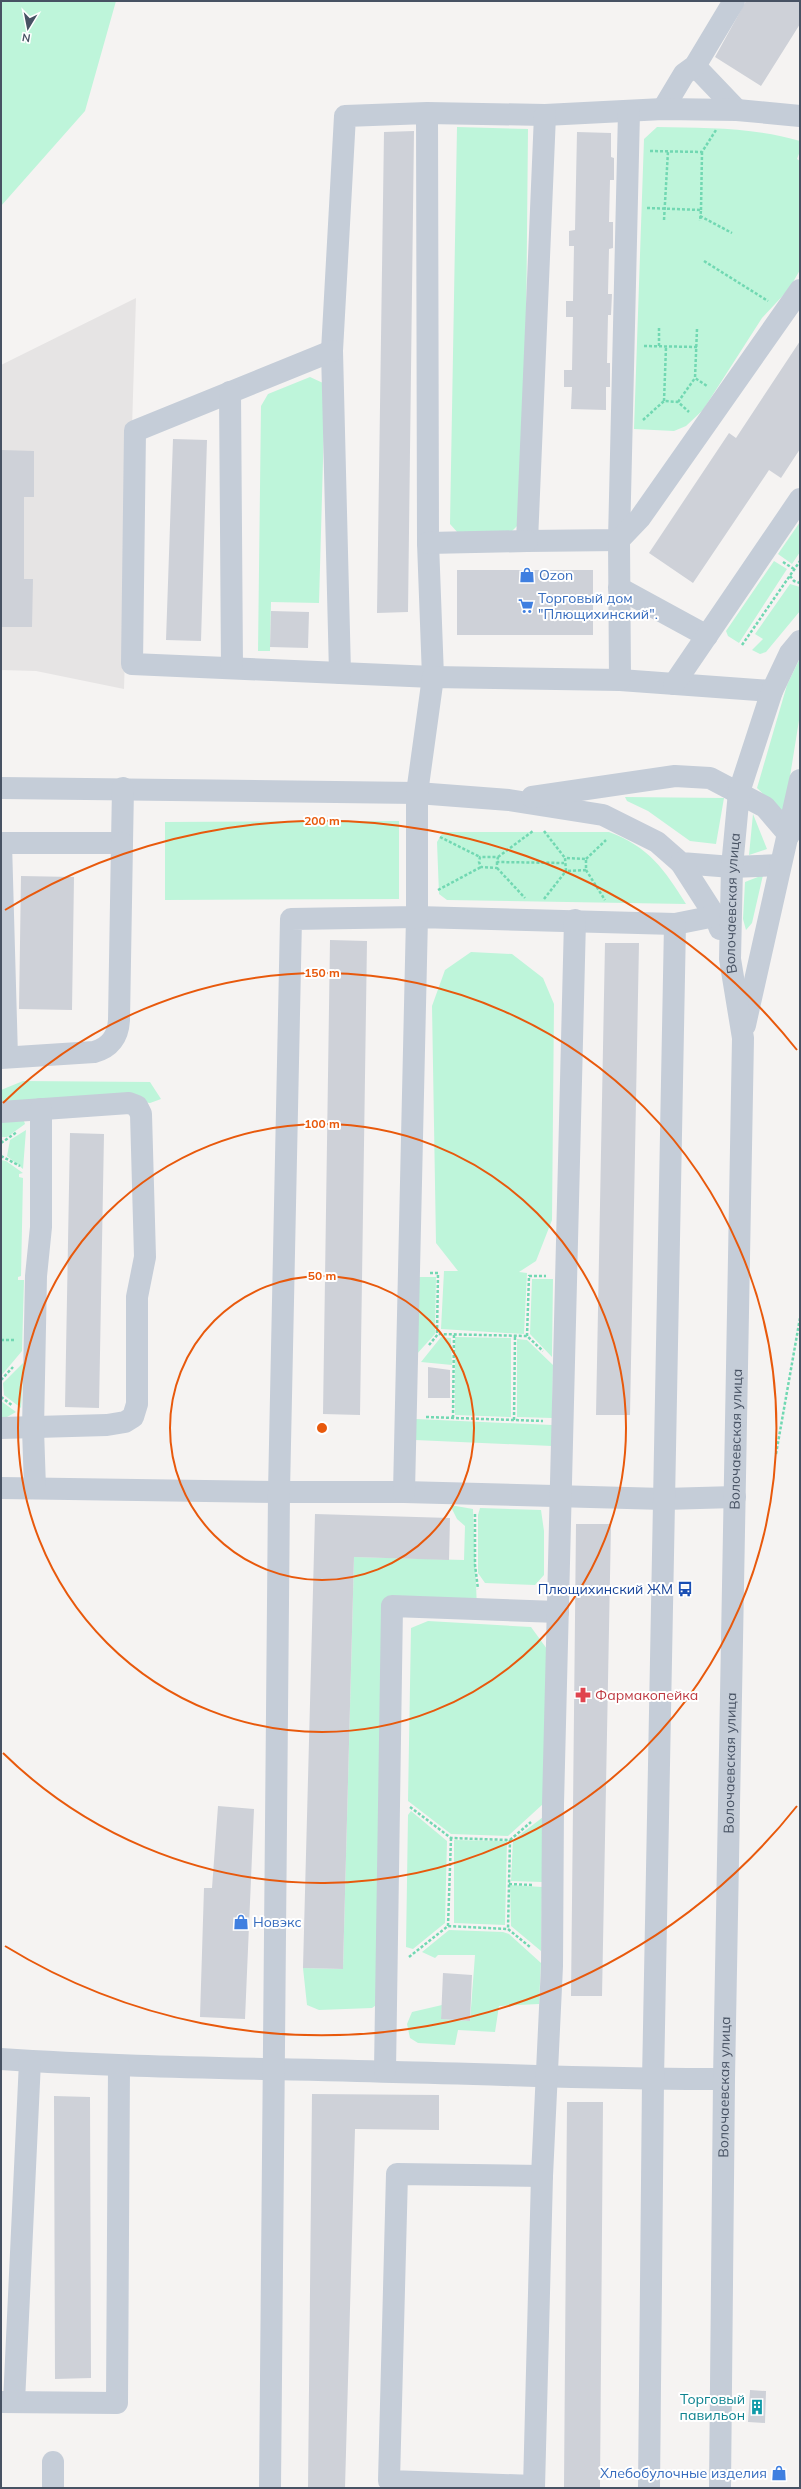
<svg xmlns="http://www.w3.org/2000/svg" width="801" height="2489" viewBox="0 0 801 2489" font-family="Mulish,sans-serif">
<rect width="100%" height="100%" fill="#f5f3f2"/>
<path fill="#e6e4e4" d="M136 298 124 689 36 671 1 670V365Z"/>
<path fill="#bef5da" d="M1 1H116L85 111 1 206Z
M457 127 528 129 526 338 518 525 509 534H459L450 524Z
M657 127C705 128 753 127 800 141V151L797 159 800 161V270L789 289 762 318 703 410 686 426 674 431 634 429 644 139Z
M310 377 323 383 325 390 319 603 271 602 270 651H258L261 406 268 394Z
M800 522V552L792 564 778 554Z
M774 561 787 569 739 643 728 636 726 631Z
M790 584 800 587V611L766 652 760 654 752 650 763 639 755 634Z
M800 658V714L784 814 757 788 787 685Z
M625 797 724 798 716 844 690 841 648 811 627 801Z
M753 814 767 849 749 855Z
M399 821V899L165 900V822Z
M443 832H609C648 846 665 870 686 904L447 900 439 894 437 842Z
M763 875 752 923 746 930 743 919 745 882Z
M471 952 512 954 543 978 554 1004 552 1220 536 1261 519 1272 527 1273 524 1334 441 1329 444 1271H458L436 1243 432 1006 445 970Z
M23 1081 150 1082 161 1099 150 1103 137 1101 1 1106V1090Z
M1 1117 23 1118 25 1124 7 1137H1Z
M26 1130 23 1169 7 1156 10 1140Z
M1 1160 6 1161 23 1173 19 1174V1177L23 1178 21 1276 18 1277V1280H24L22 1351 1 1376Z
M415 1277H436L435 1334 415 1356Z
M532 1279H553L552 1357 530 1334Z
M441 1337 451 1338 452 1365 421 1362Z
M455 1337 511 1338V1417L455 1415Z
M517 1339 527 1340 553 1365 552 1418 517 1417Z
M24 1362 21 1408 4 1395 3 1383Z
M1 1401 16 1412 7 1417H1Z
M416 1419 552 1425V1446L415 1440Z
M450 1505 473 1509 477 1609 392 1606 382 2001 372 2008 319 2010 307 2005 303 1968 343 1969 354 1557 464 1560 465 1526 457 1519Z
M480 1508 541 1510 544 1531V1575L535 1585 485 1583 478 1573V1515Z
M428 1621 531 1627 547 1649 543 1804 508 1836 451 1834 408 1801 411 1628Z
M411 1811 447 1841 445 1923 413 1949 406 1947 408 1815Z
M547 1814 542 1882 511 1881 513 1840Z
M454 1840 507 1841 505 1925 454 1923Z
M510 1885 542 1887 541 1951 511 1926Z
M449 1930 503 1932 509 1934 541 1963 539 2004 499 2006 495 2032 458 2030 455 2045 418 2043 410 2038 407 2024 412 2012 442 2005 441 2019 470 2021 475 1955H438L435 1958 422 1952Z"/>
<path fill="#ced1d8" d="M746 1H800V24L761 86 715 57Z
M414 131 408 612 377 613 384 132Z
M577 132 611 133V157L614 158V180H610L609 222H613V248L609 249 608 294H612L611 315H608L607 363H610V387H606V410L571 409 572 387H564V370H572L573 317H566V301H573L574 246H569V231L575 230Z
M800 341V449L781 478 769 470 693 583 649 553 729 433 736 438Z
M173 439 207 440 201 641 166 640Z
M1 450 34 451V497H24V579H33L32 627H1Z
M457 570H593V635H457Z
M271 611 309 612 308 648 270 647Z
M21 876 74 877 72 1010 19 1009Z
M330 940 367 941 360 1415 323 1414Z
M605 943H639L630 1415H596Z
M70 1133 104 1134 99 1408 65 1407Z
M428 1367 450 1370V1398H428Z
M315 1514 450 1518 449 1560 354 1557 343 1969 303 1968Z
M576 1524H611L602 1996H571Z
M218 1806 254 1809 245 2019 200 2017 204 1888H212Z
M443 1973 472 1975 470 2021 441 2019Z
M312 2094 439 2095V2130L355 2129 345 2488H308Z
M54 2096 90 2097 91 2378 55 2379Z
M567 2102H603L600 2488H564Z
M750 2390 766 2391 765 2423 748 2422Z"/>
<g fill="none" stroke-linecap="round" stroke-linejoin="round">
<path stroke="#71d8b2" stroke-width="2.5" stroke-dasharray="3 2" stroke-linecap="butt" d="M650 151 702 152 716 130
M647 208 701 210 700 221
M701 210 702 153
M700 216 732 233
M664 220 668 151
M704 261 768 301
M697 329 695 378 707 386
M644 346 697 347
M659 346V328
M664 401 666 347
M678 402 695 378
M643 420 664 401 678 402 689 412
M783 562 794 569
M790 576 794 581 800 583
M742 645 800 561
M544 831 565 858
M440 837 480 857
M498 857 533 831
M586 859 606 840
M497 862V868L481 867 479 862 480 857H498L497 862 564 863
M497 868 525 898
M586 870 566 871 565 858 586 859V870L605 900
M438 890 481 867
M544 899 566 871
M1 1143 17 1132
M1 1156 20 1166
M430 1273H438L437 1334
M527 1336 529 1276H546
M1 1340H15
M429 1345 438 1334 527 1336 543 1351
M1 1380 13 1367
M1 1397 13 1406
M426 1417 543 1421
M453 1418 454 1334
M514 1420 515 1336
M776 1454 800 1318
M475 1514V1565L478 1589
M410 1807 451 1838 510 1840 508 1929
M510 1840 531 1822
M509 1884 533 1885
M448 1926 451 1838
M409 1957 448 1926 508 1929 530 1947"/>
<g stroke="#c5cdd8" stroke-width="22">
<path d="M695 66 737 110"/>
<path d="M663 109 684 74 695 66 734 1"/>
<path d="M427 113 428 543 433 677 340 673 332 351 345 116 427 113 545 115 663 109 737 110 800 116"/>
<path d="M545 115 527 541 619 540 629 112"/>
<path d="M332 351 135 431 132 664 340 673"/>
<path d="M230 392 232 668"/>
<path d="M428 543 527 541"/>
<path d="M619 588 707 636"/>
<path d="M620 680 772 691"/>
<path d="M674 684 800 499"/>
<path d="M1 788 417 793 509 800 603 815 657 842 681 863 732 867 780 865"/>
<path d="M532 797 675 776 710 778 765 807 789 835"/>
<path d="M1 843 7 1057"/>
<path d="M1 843H122L123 788"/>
<path d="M681 863 715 916 720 929"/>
<path d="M745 1025 800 780"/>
<path d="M1 1058 94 1052C110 1048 118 1037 119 1020L122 843"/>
<path d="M1 1112 129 1103 137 1106 141 1114 145 1257 137 1297V1404L133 1417 125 1422 107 1425 1 1428"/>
<path d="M1 1488 279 1492H404L664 1499 735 1497"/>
<path d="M35 1488 33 1429 36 1276 41 1227V1109"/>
<path d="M404 1492 417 917 675 924 715 916"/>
<path d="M1 2059C132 2068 263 2068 393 2072 504 2074 614 2080 724 2079"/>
<path d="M385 2071 392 1606 558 1612"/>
<path d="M1 2402 117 2403 119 2066"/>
<path d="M14 2402 30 2061"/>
<path d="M534 2486 389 2481 397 2174 542 2176"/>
<path d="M53 2488V2462"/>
<path d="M270 2488 279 1492 291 919 417 917V793L433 677 620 680 619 540 640 518 800 290"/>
<path d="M534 2488 542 2176 552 1966 553 1804 575 920"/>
<path d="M649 2488 653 2080 675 924"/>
<path id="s1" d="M720 2488 724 2079 743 1038 730 959 732 867 739 792 772 691 790 653 800 641"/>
</g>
</g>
<g fill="none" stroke="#e8590c" stroke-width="2">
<circle cx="322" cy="1428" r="152"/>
<circle cx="322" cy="1428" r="304"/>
<path d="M3 1103A455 455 0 1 1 3 1753"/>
<path d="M797 1806A607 607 0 0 1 5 1946M5 910A607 607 0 0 1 797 1050"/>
</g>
<defs>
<symbol id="shop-bare" viewBox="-9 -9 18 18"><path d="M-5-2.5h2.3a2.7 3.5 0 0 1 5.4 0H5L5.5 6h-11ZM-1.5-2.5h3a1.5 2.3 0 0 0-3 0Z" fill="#3f7fe0" stroke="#fff" stroke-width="2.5" paint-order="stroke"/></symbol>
<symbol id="supermarket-bare" viewBox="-9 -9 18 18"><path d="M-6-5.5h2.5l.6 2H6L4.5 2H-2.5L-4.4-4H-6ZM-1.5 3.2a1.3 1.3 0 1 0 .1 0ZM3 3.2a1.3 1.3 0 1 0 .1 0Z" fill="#3f7fe0" stroke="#fff" stroke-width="2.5" paint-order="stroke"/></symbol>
<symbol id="bus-bare" viewBox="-9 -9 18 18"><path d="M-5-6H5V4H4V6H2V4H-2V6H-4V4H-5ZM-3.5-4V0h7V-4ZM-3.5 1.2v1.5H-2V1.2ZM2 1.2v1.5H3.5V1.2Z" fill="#1a4fb4" stroke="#fff" stroke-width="2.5" paint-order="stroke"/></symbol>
<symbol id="pharmacy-bare" viewBox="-9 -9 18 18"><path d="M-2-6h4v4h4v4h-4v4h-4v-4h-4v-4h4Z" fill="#e0444e" stroke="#fff" stroke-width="2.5" paint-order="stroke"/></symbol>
<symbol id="building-bare" viewBox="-9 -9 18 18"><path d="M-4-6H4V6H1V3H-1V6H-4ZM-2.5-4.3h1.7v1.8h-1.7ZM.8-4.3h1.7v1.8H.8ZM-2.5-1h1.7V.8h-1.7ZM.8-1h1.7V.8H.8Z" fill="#0f9aa8" stroke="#fff" stroke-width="2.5" paint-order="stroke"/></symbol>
</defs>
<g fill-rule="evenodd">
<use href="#shop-bare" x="516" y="564" width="22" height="22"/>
<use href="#supermarket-bare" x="515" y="595" width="22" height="22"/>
<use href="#bus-bare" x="674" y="1578" width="22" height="22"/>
<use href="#pharmacy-bare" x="572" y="1684" width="22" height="22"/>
<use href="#shop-bare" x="230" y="1911" width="22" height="22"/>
<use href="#building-bare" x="746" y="2396" width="22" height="22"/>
<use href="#shop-bare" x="768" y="2462" width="22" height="22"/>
</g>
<g text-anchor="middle" stroke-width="4" stroke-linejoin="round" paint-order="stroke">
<g font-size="14" fill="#366cbe" stroke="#fff" text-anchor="start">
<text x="539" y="580">Ozon</text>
<text x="538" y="603">Торговый дом<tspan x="538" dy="16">"Плющихинский".</tspan></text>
<text x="253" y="1927">Новэкс</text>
<text x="767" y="2478" text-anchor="end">Хлебобулочные изделия</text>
</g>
<g font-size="14" fill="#475263" stroke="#fff">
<text dy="5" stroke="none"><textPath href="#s1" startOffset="1586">Волочаевская улица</textPath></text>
<text dy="5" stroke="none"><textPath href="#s1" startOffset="1049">Волочаевская улица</textPath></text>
<text dy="5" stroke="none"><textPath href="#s1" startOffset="725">Волочаевская улица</textPath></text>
<text dy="5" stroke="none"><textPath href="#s1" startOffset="401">Волочаевская улица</textPath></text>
</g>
<g font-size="14" fill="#164399" stroke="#fff" text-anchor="end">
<text x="673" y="1594">Плющихинский ЖМ</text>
</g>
<g font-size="14" fill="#be3a42" stroke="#fff" text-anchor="start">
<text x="595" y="1700">Фармакопейка</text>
</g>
<g font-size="14" fill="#0d838f" stroke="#fff" text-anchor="end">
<text x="745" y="2404">Торговый<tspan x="745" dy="16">павильон</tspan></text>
</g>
</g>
<circle cx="322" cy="1428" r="6" fill="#e8590c" stroke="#fff" stroke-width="2"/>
<g font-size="12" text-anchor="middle" font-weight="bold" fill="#e8590c" stroke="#fff" stroke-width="4" stroke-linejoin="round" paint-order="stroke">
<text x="322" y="825">200 m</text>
<text x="322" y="977">150 m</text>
<text x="322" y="1128">100 m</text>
<text x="322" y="1280">50 m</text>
</g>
<rect width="801" height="2489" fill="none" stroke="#475263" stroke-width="4"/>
<g transform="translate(28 28) rotate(190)" stroke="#ffffff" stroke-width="3" paint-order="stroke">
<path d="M0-3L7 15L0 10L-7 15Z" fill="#475263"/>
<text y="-6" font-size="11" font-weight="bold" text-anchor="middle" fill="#475263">N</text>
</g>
</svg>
